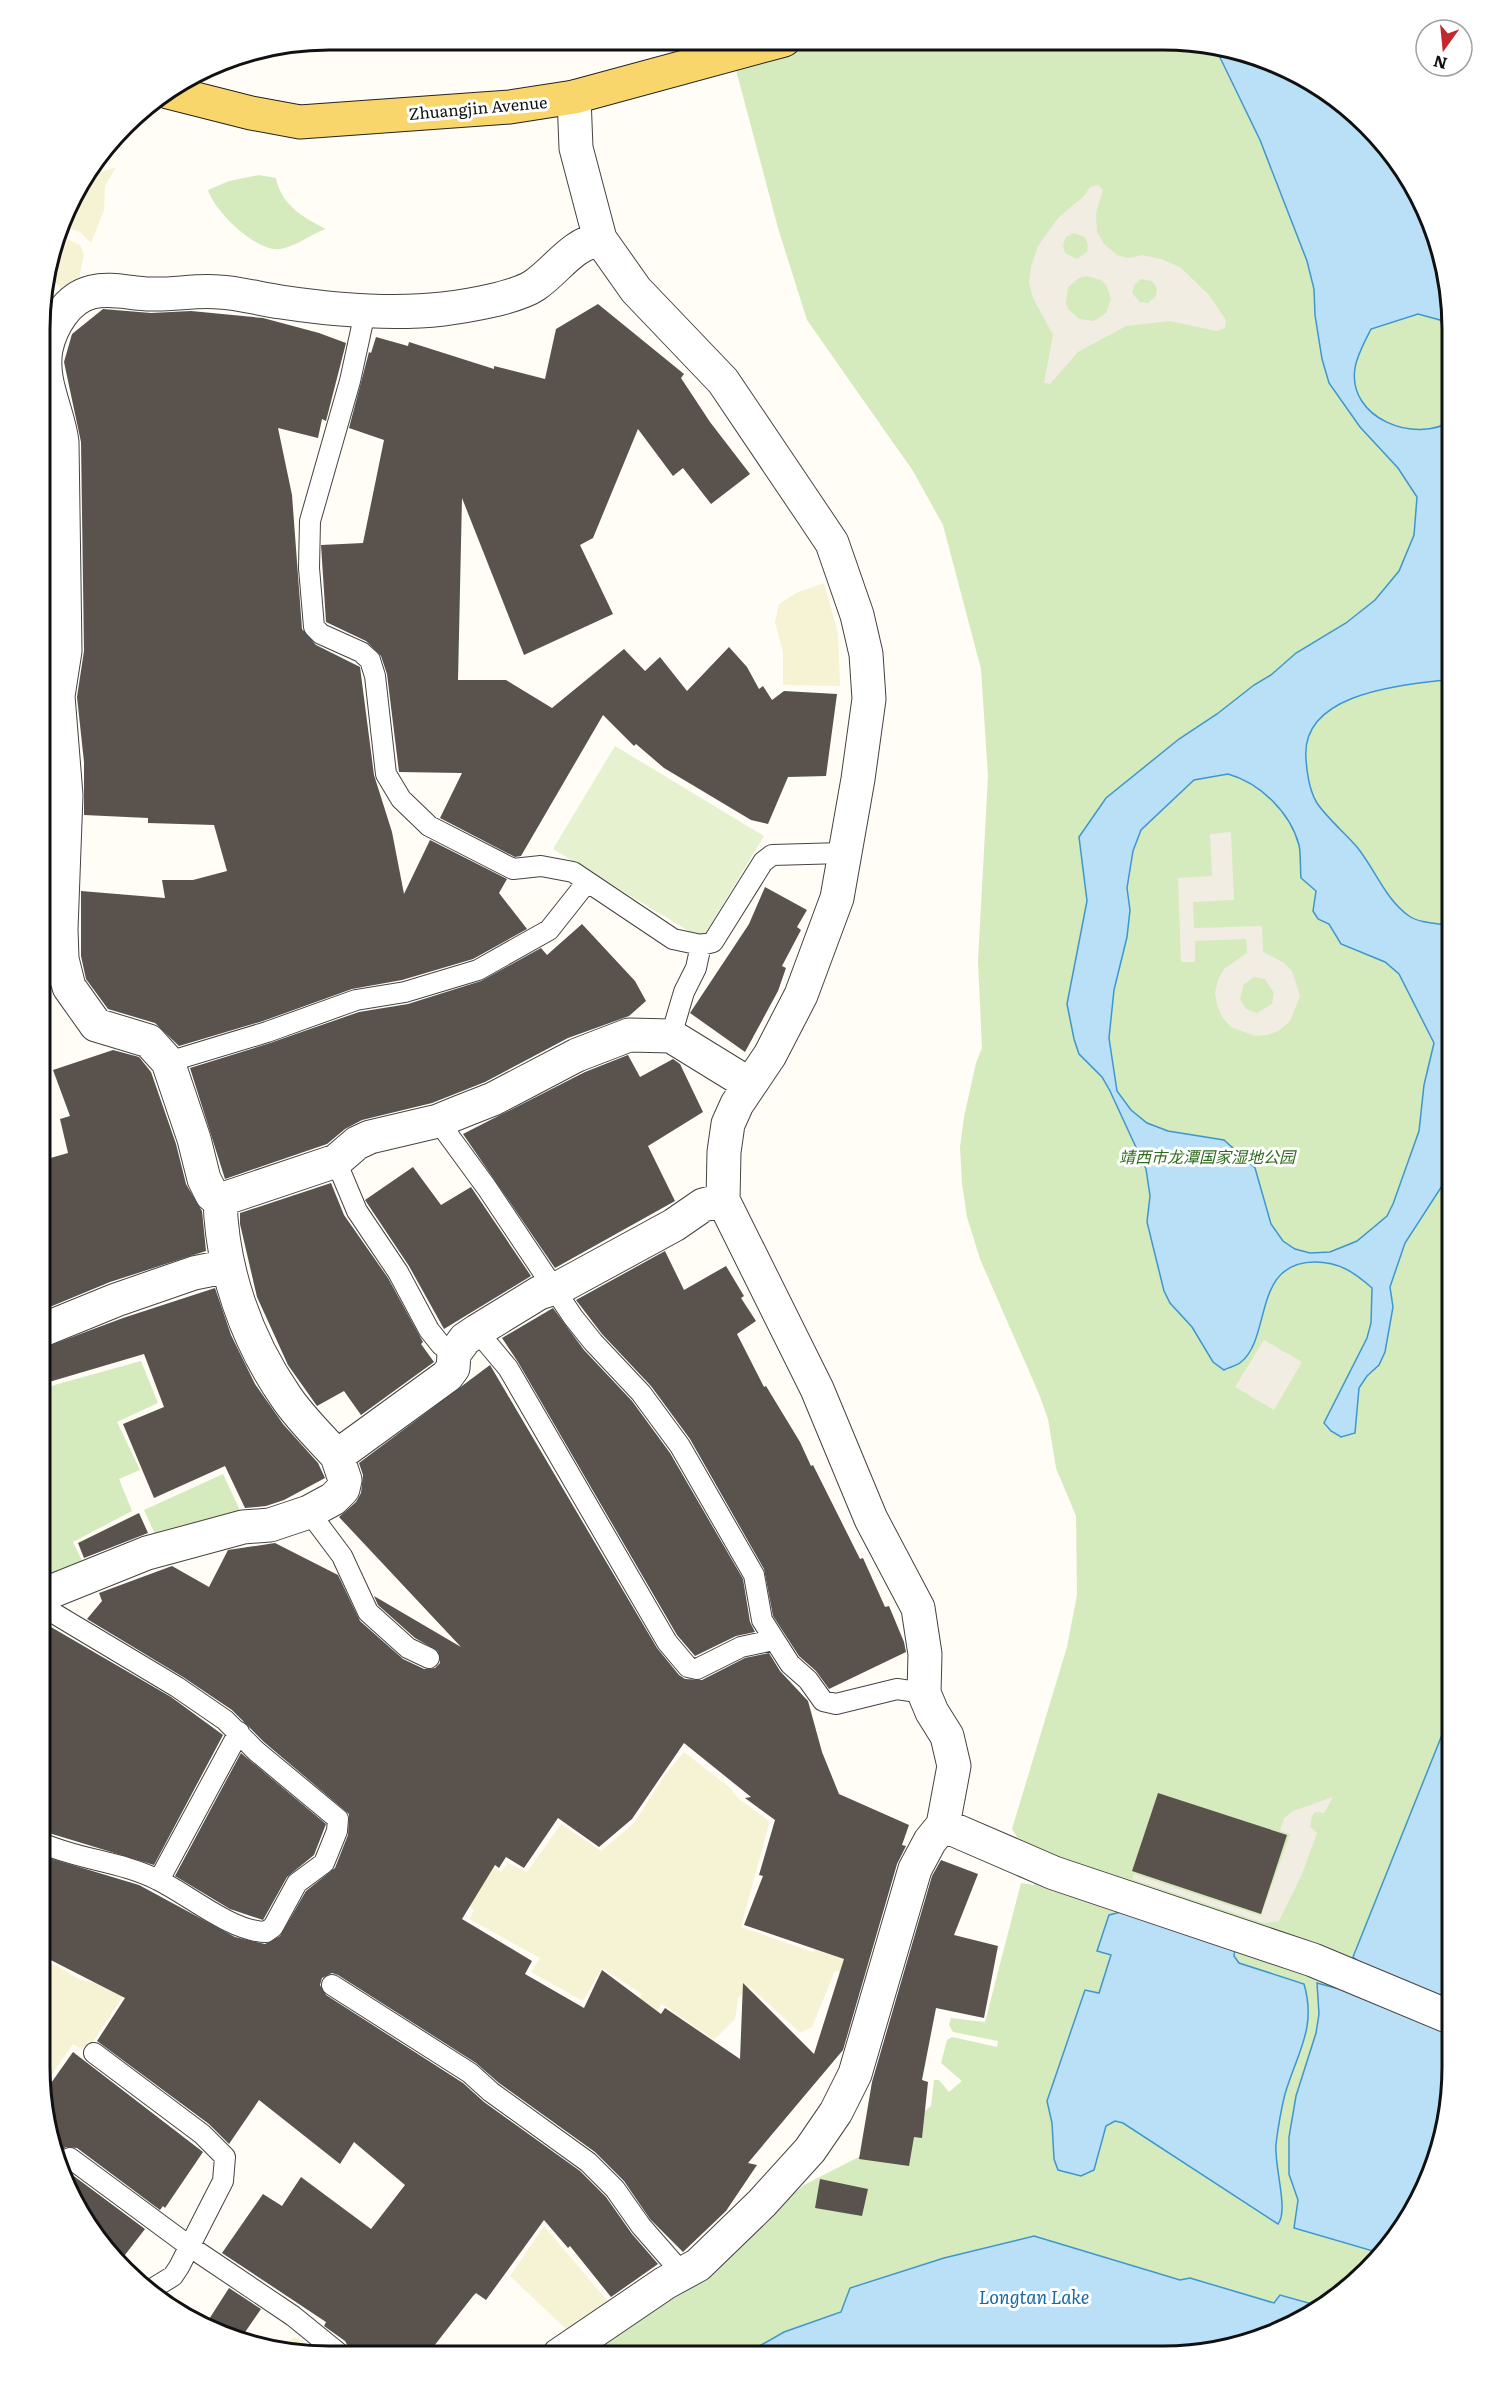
<svg xmlns="http://www.w3.org/2000/svg" width="1492" height="2396" viewBox="0 0 1492 2396" font-family="Literata,'Noto Sans SC',serif">
<rect width="100%" height="100%" fill="#fffdf5"/>
<path fill="#f6f3d4" d="M116 167 105 186 104 210 91 243 80 232 61 226 69 200 86 177Z
M58 235 80 245 84 254 78 284 62 295 59 286 46 274Z
M824 583 838 633 840 686 783 685V653L775 622 779 604 796 593Z
M684 1752 728 1786 739 1799 767 1819 769 1824 741 1927 813 1952 816 1946 868 1963 869 1981 835 1971 812 2027 800 2033 750 1987 738 1998 735 2019 714 2040 662 2004 630 2048 625 2023 642 1994 602 1968 583 2001 531 1972 540 1958 469 1919 474 1910 416 1874 482 1861 501 1872 508 1863 527 1872 561 1824 601 1851 634 1823 664 1776Z
M39 1956 81 1980 128 1989 86 2052 73 2044 43 2087 39 2068Z
M544 2226 612 2306 568 2331 510 2276Z
M294 2337 316 2349 331 2355H291L279 2351Z"/>
<path fill="#d5ebbd" d="M728 40 1202 42 1275 61 1340 99 1393 152 1431 218 1453 328 1452 2087 1431 2178 1393 2244 1340 2297 1274 2335 1164 2357 557 2355 738 2237 804 2185 882 2145 931 2106 934 2080H939L949 2092 962 2081 941 2063 947 2040 952 2037 997 2047 998 2041 953 2032 949 2025 951 2018 985 2022 1021 1883 1034 1885 1037 1871 1012 1829 1067 1647 1077 1595 1076 1516 1056 1468 1048 1419 1039 1394 980 1259 967 1217 962 1184 960 1147 964 1117 976 1063 982 1048 978 961 988 776 981 669 943 525 913 471 807 320 778 228Z
M259 175 276 178C281 205 304 218 326 229 310 234 298 246 280 249 256 252 214 211 208 190L229 181Z
M141 1361 158 1403 117 1422 140 1470 119 1479 132 1511 73 1542 86 1569 40 1578V1389Z
M223 1474 244 1519 159 1543 144 1510Z"/>
<path fill="#e6f2cf" d="M615 746 764 836 702 939 553 849Z"/>
<path fill="#f1ede2" fill-rule="evenodd" d="M1098 185 1103 190 1096 213 1097 232 1104 244 1117 255 1128 258 1142 255 1161 259 1180 267 1209 295 1226 320 1225 328 1216 331 1170 321 1126 326 1078 352 1050 384 1044 383 1053 335 1033 298 1029 283 1031 267 1038 246 1058 218 1084 196 1090 187ZM1074 233 1085 237 1088 245 1087 252 1077 259 1065 253 1063 245 1066 237ZM1087 276 1101 280 1106 285 1111 299 1106 313 1094 321 1079 319 1068 309 1066 303 1068 287 1079 278ZM1141 279 1152 281 1157 288 1156 296 1148 303 1140 302 1132 293 1134 285Z
M1231 832 1234 900 1193 902 1194 928 1262 926 1263 952 1283 962 1292 971 1300 996 1290 1021 1280 1030 1268 1035 1255 1036 1231 1027 1222 1017 1217 1005 1215 993 1218 980 1224 969 1247 953 1246 939 1195 941V962H1181L1178 878 1212 876 1210 834ZM1254 977 1265 979 1274 993 1272 1004 1257 1013 1246 1009 1240 999 1244 984Z
M1264 1340 1302 1362 1274 1410 1235 1387Z
M1333 1797 1324 1813 1315 1812 1312 1816 1310 1827 1317 1833 1302 1874 1279 1921 1264 1923 1132 1879 1134 1874 1261 1916 1290 1834 1280 1831 1284 1818 1293 1811Z"/>
<path fill="#b9e0f7" stroke="#3f96cf" stroke-width="1.5" fill-rule="evenodd" d="M1214 45 1275 61 1340 99 1393 152 1431 218 1453 328V341L1440 320 1418 314 1371 329C1365 341 1357 355 1355 368 1347 418 1415 445 1453 420V679C1405 685 1300 691 1306 759 1307 774 1309 790 1317 803 1327 818 1345 833 1357 847 1375 869 1385 899 1409 916 1421 924 1439 923 1453 926V1169L1405 1243 1390 1287 1393 1307 1385 1352 1379 1365 1367 1376 1359 1388 1355 1433 1341 1437 1331 1431 1324 1423 1367 1338 1371 1323 1372 1288C1354 1272 1339 1262 1315 1262 1252 1262 1272 1337 1241 1362 1237 1366 1229 1367 1224 1370L1213 1362 1192 1327 1170 1303 1164 1291 1147 1222 1150 1196 1146 1169 1110 1091 1102 1077 1079 1054 1074 1039 1067 1004 1087 901 1079 837 1106 798 1179 739 1217 714 1254 685 1271 675 1296 653 1346 623 1375 600 1399 571 1414 535 1417 497 1398 468 1360 427 1329 383 1322 359 1315 315 1314 289 1307 261 1260 140ZM1228 774C1260 783 1290 812 1299 845 1301 855 1300 867 1301 878L1316 891 1313 911 1318 919 1329 924 1341 944 1385 962 1399 974 1434 1043 1424 1085 1419 1131 1393 1204 1387 1216 1357 1241 1330 1252 1310 1253 1295 1249 1283 1241 1271 1224 1255 1168 1224 1140 1168 1131 1147 1123 1131 1110 1117 1091 1109 1038 1114 990 1127 937 1130 910 1127 888 1133 851 1141 830 1194 780Z
M1452 1710V2003L1365 1967 1353 1957Z
M1125 1911 1235 1949 1234 1956 1239 1963 1304 1984C1317 2028 1297 2053 1285 2094 1281 2110 1278 2128 1276 2144 1274 2167 1289 2210 1278 2224L1123 2123 1115 2121 1106 2126 1094 2170 1081 2176 1058 2170 1054 2159 1052 2123 1047 2101 1085 1990 1099 1993 1111 1955 1097 1951 1109 1915Z
M1317 1983 1339 1989 1452 2035V2087L1431 2178 1393 2244 1383 2254 1294 2228 1298 2200 1289 2174V2137L1296 2096 1316 2033 1319 2014Z
M1034 2236 1180 2280 1190 2278 1274 2303 1280 2295 1323 2307 1274 2335 1164 2357 742 2356 784 2332 841 2312 850 2288 944 2258Z"/>
<path fill="#5a524d" fill-rule="evenodd" d="M598 304 684 374 681 378 710 422 750 474 711 504 683 468 673 476 638 429 593 538 580 545 613 614 524 655 462 498 458 680H506L552 708 624 649 645 671 660 657 687 691 729 647 747 667 759 689 763 686 772 700 784 691 837 694 826 776 788 777 768 824 751 820 664 768 636 744 634 746 603 715 521 856 515 857 440 818 462 773 399 772 387 674 381 656 366 641 326 622 321 545 363 543 384 440 349 428 369 352 371 353 376 337 408 346 409 342 494 369V366L545 379 556 329Z
M103 309 151 313 191 311 263 318 319 333 346 343 326 421 322 419 318 438 278 428 292 495 302 629 316 645 360 667 374 775 392 832 404 894 430 840 507 879 499 893 527 929 473 959 402 980 352 989 263 1021 179 1046 155 1023 108 1009 86 979 81 956V891L165 898 162 880H193L227 871 214 825 148 823V818L84 815V762L77 697 84 651 81 442 64 362 72 334Z
M41 540H45L46 650 41 684Z
M41 764H45L47 814H41Z
M765 887 807 910 797 927 801 930 782 966 786 968 778 991 745 1052 690 1013 749 924Z
M582 924 635 981 646 1001 629 1016 568 1038 485 1082 432 1103 362 1120 345 1129 327 1144 225 1179 190 1068 270 1043 359 1012 408 1004 481 981 541 948 547 955Z
M113 1050 139 1057 151 1072 176 1144 186 1184 202 1211 206 1251 110 1282 40 1311V1161L68 1153 60 1119 70 1116 53 1070Z
M628 1055 640 1077 673 1059 680 1064 703 1112 648 1146 675 1201 555 1268 463 1134 585 1072Z
M413 1167 441 1205 471 1187 531 1276 444 1329 409 1266 365 1200Z
M331 1183 344 1215 388 1278 423 1342 421 1344 434 1362 361 1415 344 1391 317 1406 288 1365 257 1297 240 1224V1213Z
M665 1251 684 1290 726 1266 744 1296 741 1298 756 1321 737 1334 764 1387 766 1386 800 1442 811 1466 813 1465 860 1559 863 1558 885 1607 889 1606 904 1642 906 1652 829 1689 816 1671 799 1656 773 1616 764 1569 690 1439 651 1386 602 1334 576 1300Z
M215 1288 231 1335 255 1384 283 1424 318 1463 325 1478 284 1500 266 1506 245 1508 225 1466 154 1498 123 1424 164 1407 144 1354 49 1382 40 1354V1349L123 1318Z
M553 1308 584 1350 632 1401 670 1453 743 1579 750 1622 755 1632 736 1636 695 1656 677 1635 518 1362 502 1338Z
M490 1365 657 1648 679 1675 685 1679 702 1680 745 1658 769 1653 780 1671 808 1701 822 1752 839 1794 909 1825 902 1845 906 1846 897 1864 843 2050 748 2163 757 2165 726 2211 683 2252 650 2219 624 2181 595 2152 499 2083 476 2063 338 1975 332 1973 322 1978 320 1985 326 1995 463 2083 484 2102 580 2171 606 2197 632 2234 658 2264 611 2297 570 2246 568 2248 544 2220 486 2300 476 2293 473 2296 427 2355H353L345 2341 324 2326 326 2322 222 2253 263 2194 282 2206 301 2177 371 2229 405 2185 354 2142 340 2164 259 2100 229 2144 209 2124 97 2041 125 1998 39 1954V1855L139 1885 235 1937 265 1944 280 1936 306 1891 335 1868 348 1835 349 1814 264 1742 232 1710 183 1677 87 1619 102 1601 99 1593 172 1566 209 1587 228 1550 275 1543 338 1575 360 1621 403 1659 424 1669 435 1668 440 1663 438 1651 415 1638 378 1605 374 1596 461 1647 339 1517 356 1502 361 1493 363 1475 359 1463ZM684 1743 751 1797 745 1798 775 1820 759 1875 763 1876 744 1925 844 1959 814 2054 743 1983 740 2059 665 2008 661 2014 602 1970 584 2008 525 1974 532 1961 462 1919 495 1865 499 1868 506 1857 524 1868 558 1818 599 1847 632 1819Z
M139 1513 148 1533 84 1558 78 1543Z
M51 1627 171 1697 223 1735 154 1865 39 1830 40 1629 49 1632Z
M241 1753 326 1824 314 1855 287 1877 263 1920 230 1909 175 1876Z
M1158 1793 1287 1835 1261 1914 1132 1871Z
M941 1860 978 1874 954 1935 998 1946 984 2018 936 2008 922 2080 928 2082 922 2138 914 2137 909 2166 859 2159 872 2082 932 1876Z
M73 2052 203 2152 165 2208 163 2206 160 2210 77 2148 66 2147 60 2151 59 2162 63 2168 145 2229 118 2264 99 2244 61 2178 44 2093Z
M820 2179 868 2189 862 2216 815 2208Z
M229 2288 261 2309 239 2341 217 2335 204 2327Z"/>
<g fill="none" stroke-linecap="round" stroke-linejoin="round">
<defs>
<path id="service" d="M365 312 350 381 310 521 309 568 314 627 321 634 361 652 370 660 375 676 386 774 401 799 429 826 513 869 541 866 573 872 673 939 701 945 713 942 763 862 772 855 843 853
M41 964 68 987
M671 1036 684 992 696 968 701 945
M168 1062 267 1032 356 1000 405 992 478 970 549 930 587 882
M438 1121 487 1188 573 1317 593 1342 641 1393 680 1446 754 1575 762 1620 790 1664 808 1680 823 1701 836 1704 897 1689 924 1693
M336 1161 357 1211 398 1272 429 1330 441 1345 454 1354
M477 1331 508 1368 667 1642 688 1667 697 1669 741 1647 773 1640
M309 1512 342 1556 368 1612 408 1648 429 1658
M39 1842C78 1860 121 1861 158 1880 189 1895 232 1932 266 1932L273 1927 297 1883 324 1863 337 1831 338 1819 256 1751 225 1720 177 1687 40 1605
M159 1880 239 1732
M332 1985 470 2073 491 2092 588 2162 615 2189 641 2226 683 2274
M94 2053 202 2134 225 2157 223 2181 179 2267 173 2276 147 2292
M70 2158 189 2246 293 2316 341 2355"/>
<path id="minor" d="M574 97 576 148 600 239 636 290 723 381 816 519 832 543 857 615 866 654 869 699 858 779 837 898 801 995 770 1055 737 1104 728 1124 724 1152 723 1200 817 1389 871 1519 918 1608 925 1654 924 1693 932 1712 947 1736 954 1766 943 1825 1054 1873 1313 1960 1452 2018
M58 696 66 795 61 929 62 959 69 987 96 1025 149 1041 168 1062 194 1139 204 1179 212 1195 220 1200 336 1161 357 1143 370 1137 438 1121 460 1112 493 1099 577 1055 629 1035 671 1036 749 1084
M44 712 50 709 58 696 65 651 62 442C58 410 40 382 46 349 51 326 67 298 92 292 112 287 131 294 151 294 173 295 196 290 219 292 239 293 260 299 281 302 334 310 390 315 443 309 467 306 516 298 535 285 559 268 571 245 600 239
M220 1200C222 1270 246 1339 286 1397 300 1418 320 1437 337 1456
M40 1331 116 1300 194 1273 228 1266
M40 1596 147 1553 243 1527 270 1525 309 1512 333 1499 343 1489 345 1480 337 1456 447 1376 453 1368 454 1354 465 1339 477 1331 539 1293 562 1286 674 1225 703 1205 723 1200
M559 2355 665 2283 698 2265 762 2203 810 2150 836 2112 855 2074 915 1869 930 1841 943 1825"/>
<path id="primary" d="M168 92 251 113 300 122 510 107 574 97 784 40"/>
</defs>
<use href="#service" stroke="#444" stroke-width="22"/>
<use href="#minor" stroke="#444" stroke-width="35"/>
<use href="#primary" stroke="#222" stroke-width="35"/>
<use href="#service" stroke="#fff" stroke-width="20"/>
<use href="#minor" stroke="#fff" stroke-width="33"/>
<use href="#primary" stroke="#f9d66b" stroke-width="33"/>
</g>
<g text-anchor="middle" stroke-width="6" stroke-linejoin="round" paint-order="stroke">
<g font-size="16" fill="#111" stroke="#fff">
<text transform="translate(478 108) rotate(-5)" y="6">Zhuangjin Avenue</text>
</g>
<g font-size="16" font-style="italic" fill="#2f6b1f" stroke="#fff">
<text x="1207" y="1163">靖西市龙潭国家湿地公园</text>
</g>
<g font-size="18" font-style="italic" fill="#1768a6" stroke="#fff">
<text x="1034" y="2304">Longtan Lake</text>
</g>
</g>
<path d="M0 0H1492V2396H0ZM329 50H1163A279 279 0 0 1 1442 329V2067A279 279 0 0 1 1163 2346H329A279 279 0 0 1 50 2067V329A279 279 0 0 1 329 50Z" fill="#fff" fill-rule="evenodd"/>
<path fill="none" stroke="#111" stroke-width="3" d="M329 50H1163A279 279 0 0 1 1442 329V2067A279 279 0 0 1 1163 2346H329A279 279 0 0 1 50 2067V329A279 279 0 0 1 329 50Z"/>
<g transform="translate(1444 48) rotate(195)"><circle r="28" fill="#ffffff" stroke="#a0a0a0" stroke-width="1.5"/>
<path d="M0-4.5L10 22L0 15L-10 22Z" fill="#c4262e"/>
<text y="-9" font-size="16" font-weight="bold" text-anchor="middle" fill="#111111">N</text>
</g>
</svg>
